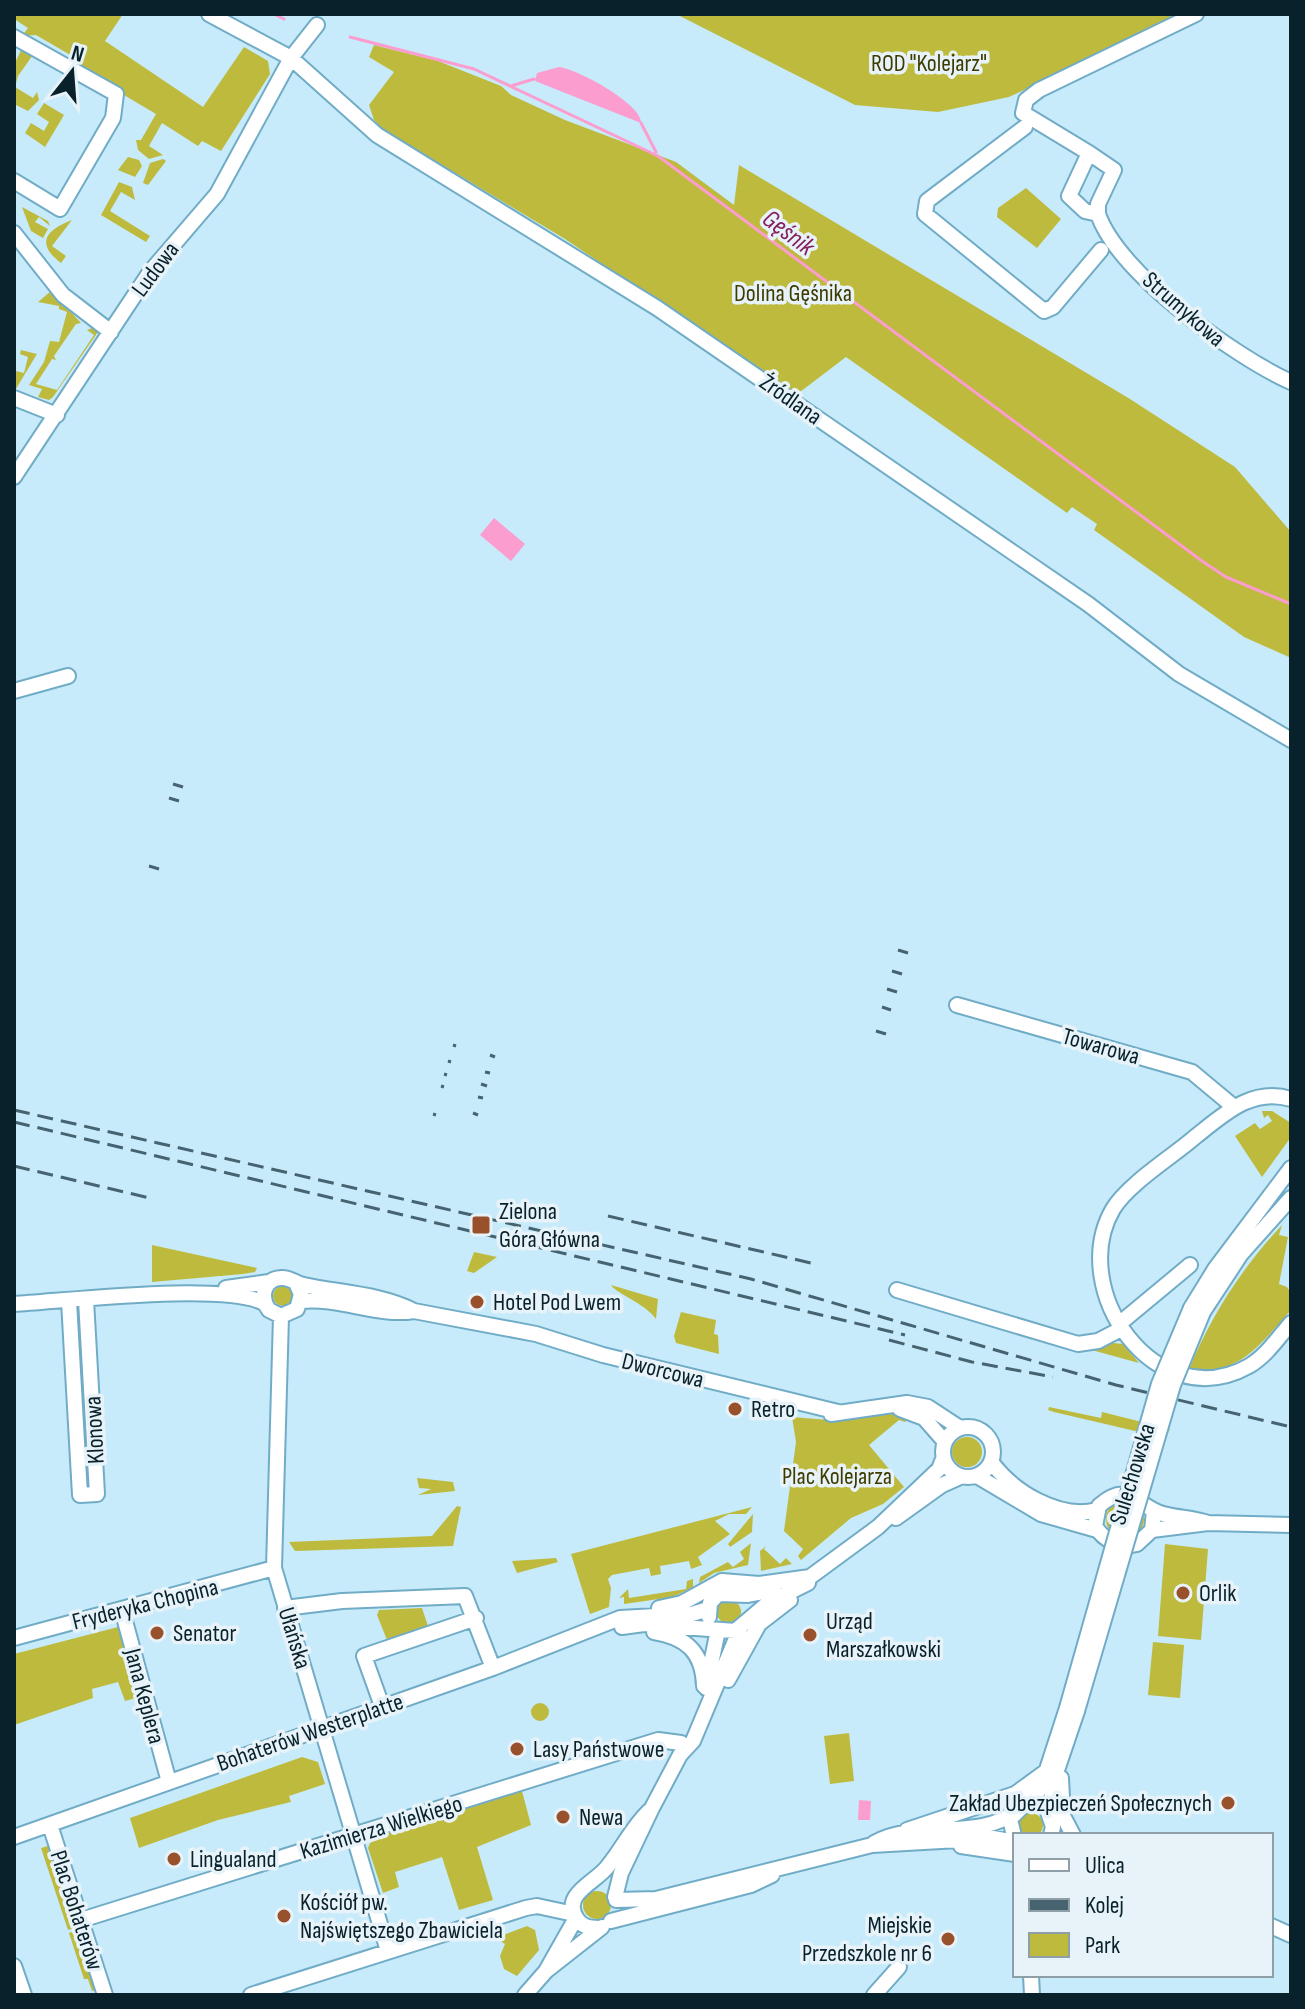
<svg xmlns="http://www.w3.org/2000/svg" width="1305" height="2009" viewBox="0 0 1305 2009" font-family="'Sofia Sans Condensed',sans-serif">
<rect width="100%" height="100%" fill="#c7ebfb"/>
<path fill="#beba3d" d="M14 14H123L105 41 203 107 244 47 268 61 270 74 221 151 202 141 198 146 162 123 149 146 163 155 149 159 138 150 136 140H141L156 114 70 63 79 60 36 35 22 36 28 28 14 19Z
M676 14H1182L1009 97 938 112 855 105Z
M374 45 438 61 501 86 511 95 565 120 676 162 734 205 739 165 1130 399 1235 467 1291 532V658L1244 637 1094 530 1097 524 1072 507 1067 513 846 357 796 395 565 239 384 130 374 120 369 105 394 72 369 57Z
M22 48 35 52 18 76 15 87 33 98 37 92 39 100 28 111 14 104V65Z
M44 103 64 115 45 147 25 133 31 123 44 131 49 122 37 114Z
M128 157 139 160 142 166 135 177 118 170Z
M163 159 166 161 148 185 143 183 150 163Z
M119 182 132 187 135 200 121 192 110 211 150 236 146 242 101 215Z
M1026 188 1061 219 1037 248 997 217 998 208Z
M22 207 48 221 50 226 39 217 35 222 48 229 43 238 31 231Z
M72 220 52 246 66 256 61 263C35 243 46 230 72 220Z
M51 291 81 323 76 324 54 356 56 360 52 359 36 384 57 390 94 335 87 330 92 328 98 332 53 397 49 400 38 397 42 389 29 385 44 362 50 341 59 342 67 312 59 309V306L38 302Z
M21 350 37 354 14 392 16 371 24 373 28 357 20 354Z
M1262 1111H1272L1291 1123V1137L1262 1177 1235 1136 1255 1123 1260 1129 1272 1121 1268 1115 1264 1118Z
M1282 1225 1279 1235 1288 1237 1279 1284 1287 1287 1291 1293V1310C1262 1342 1239 1378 1189 1369 1212 1314 1242 1268 1282 1225Z
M152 1245 257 1268 255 1272 243 1274 152 1282Z
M474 1252 497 1257 474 1273 467 1271Z
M611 1285 658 1299 656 1319C646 1304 614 1292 611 1285Z
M273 1296a10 10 0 1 1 20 0a10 10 0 1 1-20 0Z
M681 1312 716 1320 714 1334 718 1335 719 1354 676 1343 674 1336Z
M1113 1343 1123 1344 1139 1363 1088 1349Z
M1049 1407 1101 1418 1102 1412 1170 1429 1165 1438 1054 1412 1048 1410Z
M894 1413 910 1416 905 1422 899 1420 869 1445 904 1487 883 1504 851 1518 801 1560 798 1556 803 1549 784 1531 796 1442 792 1417 829 1420Z
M952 1452a15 15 0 1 1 30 0a15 15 0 1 1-30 0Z
M417 1478 453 1482 455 1491 418 1495 431 1489 419 1488Z
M1106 1519a19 19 0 1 1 38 0a19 19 0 1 1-38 0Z
M457 1506 461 1507 453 1546 295 1551 289 1542 432 1536Z
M752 1507 746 1514H729L715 1521 730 1534 698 1557 702 1565 691 1569 689 1561 660 1566 661 1574 651 1576 649 1568 612 1575 608 1579 611 1588 609 1607 590 1614 571 1554Z
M753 1514 752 1532 730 1547 728 1544Z
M751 1543 748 1565 714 1573 699 1583 700 1577 728 1562 733 1567 744 1559 740 1552Z
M1165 1544 1208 1549 1201 1640 1158 1636Z
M766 1546 764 1549 780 1564 786 1558 792 1564 761 1571 760 1551Z
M556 1558 558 1562 517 1573 512 1561Z
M693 1579V1587L673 1597 624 1604V1597L619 1598 628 1589 629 1598 686 1589 687 1581Z
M717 1612a12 12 0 1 1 24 0a12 12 0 1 1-24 0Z
M422 1608 428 1626 387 1640 377 1615 379 1610Z
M118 1627 123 1628 143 1696 125 1701 118 1682 92 1689 93 1698 14 1725V1654Z
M1153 1642 1184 1645 1180 1698 1148 1695Z
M531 1712a9 9 0 1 1 18 0a9 9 0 1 1-18 0Z
M849 1733 854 1781 830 1784 824 1736Z
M302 1757 318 1762 325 1784 289 1796 291 1802 218 1820 139 1848 130 1818Z
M522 1791 531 1825 477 1847 493 1900 459 1910 442 1857 395 1872 399 1887 383 1893 368 1848 373 1836Z
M1019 1825a12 12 0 1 1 24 0a12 12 0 1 1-24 0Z
M48 1846 74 1928 68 1930 41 1848Z
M583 1905a14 14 0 1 1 28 0a14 14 0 1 1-28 0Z
M527 1926 535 1930 539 1950 517 1976 504 1969 500 1956 505 1944 495 1938Z
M75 1931 95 1990 92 1991 88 1979H84L69 1933Z"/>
<path fill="#fb9dce" d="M559 67C578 69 643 105 641 123L535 81 537 73Z
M494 518 525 544 511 561 480 535Z
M859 1800 871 1801 870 1820H858Z"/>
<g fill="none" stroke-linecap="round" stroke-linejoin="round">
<path stroke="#fb9dce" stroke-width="3" d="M274 14 284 19
M350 37 474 69 658 156 1202 561 1226 577 1291 604
M511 86 534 79
M641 123 656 152"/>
<defs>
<path id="minor" d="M209 14 291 58 377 135 657 308 1088 604 1179 674 1291 740
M1196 14 1039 90 1026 100 1023 113 1089 153 1069 196 1085 211 1098 214C1118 273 1235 357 1291 382
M14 37 116 94 113 118 60 209 14 181
M1025 127 927 201 925 214 1044 311 1053 307 1101 250
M1089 153 1114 170 1098 204V214
M14 233 63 295 111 332
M14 398 57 415
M14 477 150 272 217 194 291 58 317 25
M14 691 68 676
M957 1005 1192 1072 1234 1107
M1291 1099C1252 1087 1224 1114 1195 1137 1172 1157 1128 1184 1113 1209 1066 1290 1156 1418 1249 1366 1266 1356 1278 1338 1291 1323
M296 1283 301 1294 297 1309 281 1316 269 1310C260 1298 263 1279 281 1278 290 1277 296 1284 304 1285 341 1293 381 1294 414 1311L536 1334 603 1355 838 1412
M226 1288 269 1282
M897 1290 1078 1344 1098 1341 1121 1329
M69 1301 80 1495 97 1494 86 1300
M301 1301C340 1297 377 1317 414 1311
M14 1304C67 1301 224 1282 264 1303
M1191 1308 1215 1269 1291 1168
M1203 1312 1241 1254 1291 1198
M281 1316 274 1568 388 1951
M1119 1324 1190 1265
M900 1409 924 1418 945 1442
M831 1414 907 1403 928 1407 960 1428
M943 1452a25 25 0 1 1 50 0a25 25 0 1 1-50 0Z
M992 1463C1014 1492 1059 1520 1097 1510
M977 1476 1041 1514 1097 1530
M1154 1511 1152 1530 1137 1544C1120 1548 1104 1541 1095 1526L1099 1506C1129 1479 1137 1507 1163 1514 1178 1518 1193 1518 1208 1523
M896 1518 942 1485 960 1477
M1152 1530 1208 1523 1291 1525
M285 1608 342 1601 465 1596 493 1668
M659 1608 682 1603 722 1581 759 1584 810 1577 878 1527 939 1469 943 1459
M122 1610 169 1782
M709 1617 710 1603 718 1594 748 1595 774 1590
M622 1627 644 1624 735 1631 768 1603 808 1583
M654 1632C686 1637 703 1652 704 1686
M14 1638 274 1568
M728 1680 759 1624 790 1600
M706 1688 718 1630
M382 1706 364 1656 476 1618
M1061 1778 1063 1816 1073 1835
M1048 1812 1053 1827 1051 1835
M1052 1818V1785L1077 1711
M50 1825 105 1995
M907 1830 1015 1794 1048 1770
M14 1837 493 1668 620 1618 692 1614 708 1609
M1015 1840 1010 1819 1041 1788 1067 1708
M874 1843C916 1819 980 1841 1014 1812
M961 1846 1015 1854
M615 1897 621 1873 652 1808 680 1755 693 1741 740 1629
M616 1900 656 1899 872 1845 993 1838 1015 1842
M81 1920 658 1740 681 1743
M611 1921 751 1885 772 1875
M1271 1926 1291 1935
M599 1928C590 1928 582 1927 577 1919 560 1894 597 1882 608 1866 623 1848 632 1827 649 1811
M14 1966 24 1995
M546 1971 602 1927
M1031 1975 1032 1995
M251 1995 526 1908 537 1906 574 1914
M525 1995 546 1971 576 1918
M874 1995 899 1967"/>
</defs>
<use href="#minor" stroke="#71acc7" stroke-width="18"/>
<use href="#minor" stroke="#fff" stroke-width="14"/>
<path stroke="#46636f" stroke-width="3" stroke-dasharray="16 8" stroke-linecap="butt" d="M173 784 183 787
M169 798 179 801
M149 866 159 869
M898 950 908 953
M892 971 902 974
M887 989 897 992
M882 1007 891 1010
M876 1031 886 1034
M453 1045 456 1046
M490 1055 495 1057
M448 1061 451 1062
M485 1072 490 1073
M444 1074 447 1075
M481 1084 487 1086
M441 1086 444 1087
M478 1097 483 1098
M14 1110 751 1279 1116 1385 1291 1427
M473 1113 478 1115
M433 1114 436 1115
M14 1122 905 1335
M14 1166 154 1199
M608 1216 811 1263
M889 1340 972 1362 1053 1377"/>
<defs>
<path id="minor-bridge" d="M1067 1708 1159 1384 1191 1308
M1077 1711 1173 1385 1203 1312"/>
</defs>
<use href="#minor-bridge" stroke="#71acc7" stroke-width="18" stroke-linecap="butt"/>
<use href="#minor-bridge" stroke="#fff" stroke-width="14"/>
</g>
<g fill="#98512b" stroke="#e8f3f9" stroke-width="3">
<rect x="471" y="1215" width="20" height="20" rx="4"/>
<circle cx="477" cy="1302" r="8"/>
<circle cx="735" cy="1409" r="8"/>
<circle cx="1183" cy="1593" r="8"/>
<circle cx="157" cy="1633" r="8"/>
<circle cx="810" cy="1635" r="8"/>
<circle cx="517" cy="1749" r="8"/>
<circle cx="1228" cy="1803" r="8"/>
<circle cx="563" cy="1817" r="8"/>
<circle cx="174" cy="1859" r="8"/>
<circle cx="284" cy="1916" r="8"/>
<circle cx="948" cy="1939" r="8"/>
</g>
<g text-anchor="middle" stroke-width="7" stroke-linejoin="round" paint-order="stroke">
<g font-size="24" fill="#3d3b00" stroke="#e8f3f9">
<text x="929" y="71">ROD "Kolejarz"</text>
<text x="793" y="301">Dolina Gęśnika</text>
<text x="837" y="1484">Plac Kolejarza</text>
</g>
<g font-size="24" fill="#08212b" stroke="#e8f3f9">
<text transform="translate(155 269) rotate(-53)" y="8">Ludowa</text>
<text transform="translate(1184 309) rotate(41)" y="8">Strumykowa</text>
<text transform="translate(791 399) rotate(35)" y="8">Źródlana</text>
<text transform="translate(1101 1046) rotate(16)" y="8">Towarowa</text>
<text transform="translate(663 1370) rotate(14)" y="8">Dworcowa</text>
<text transform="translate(94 1430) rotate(-93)" y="8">Klonowa</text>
<text transform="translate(1132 1474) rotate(-73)" y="8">Sulechowska</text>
<text transform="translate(145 1604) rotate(-14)" y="8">Fryderyka Chopina</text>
<text transform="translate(295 1638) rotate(73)" y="8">Ułańska</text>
<text transform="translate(145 1696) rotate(75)" y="8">Jana Keplera</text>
<text transform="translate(310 1732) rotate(-19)" y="8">Bohaterów Westerplatte</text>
<text transform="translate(381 1827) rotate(-17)" y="8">Kazimierza Wielkiego</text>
<text transform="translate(77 1910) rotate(72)" y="8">Plac Bohaterów</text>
</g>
<g font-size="24" fill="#08212b" stroke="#e8f3f9" text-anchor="start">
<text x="499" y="1219">Zielona<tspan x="499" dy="28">Góra Główna</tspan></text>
<text x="493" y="1310">Hotel Pod Lwem</text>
<text x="751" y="1417">Retro</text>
<text x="1199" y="1601">Orlik</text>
<text x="826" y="1629">Urząd<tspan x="826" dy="28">Marszałkowski</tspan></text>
<text x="173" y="1641">Senator</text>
<text x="533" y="1757">Lasy Państwowe</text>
<text x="1212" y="1811" text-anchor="end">Zakład Ubezpieczeń Społecznych</text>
<text x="579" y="1825">Newa</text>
<text x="190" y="1867">Lingualand</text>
<text x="300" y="1910">Kościół pw.<tspan x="300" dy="28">Najświętszego Zbawiciela</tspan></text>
<text x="932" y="1933" text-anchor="end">Miejskie<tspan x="932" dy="28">Przedszkole nr 6</tspan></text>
</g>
<g font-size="26" font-style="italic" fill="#851f5e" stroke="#e8f3f9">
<text transform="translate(789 232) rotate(37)" y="9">Gęśnik</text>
</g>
</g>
<rect width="1305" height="2009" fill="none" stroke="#08212b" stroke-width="32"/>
<rect x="1013" y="1833" width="260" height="144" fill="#e8f3f9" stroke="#8e9fa7" stroke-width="2"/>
<rect x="1029" y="1859" width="40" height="12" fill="#ffffff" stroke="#8e9fa7" stroke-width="2"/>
<text x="1085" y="1873" font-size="24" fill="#08212b">Ulica</text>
<rect x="1029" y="1899" width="40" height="12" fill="#46636f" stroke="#8e9fa7" stroke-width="2"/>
<text x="1085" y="1913" font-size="24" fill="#08212b">Kolej</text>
<rect x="1029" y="1933" width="40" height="24" fill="#beba3d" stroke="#8e9fa7" stroke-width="2"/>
<text x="1085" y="1953" font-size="24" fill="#08212b">Park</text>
<g transform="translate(72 72) rotate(17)" stroke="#e8f3f9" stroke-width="6" paint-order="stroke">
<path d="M0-6L14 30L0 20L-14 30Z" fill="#08212b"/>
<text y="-12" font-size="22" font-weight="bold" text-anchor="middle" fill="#08212b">N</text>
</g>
</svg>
